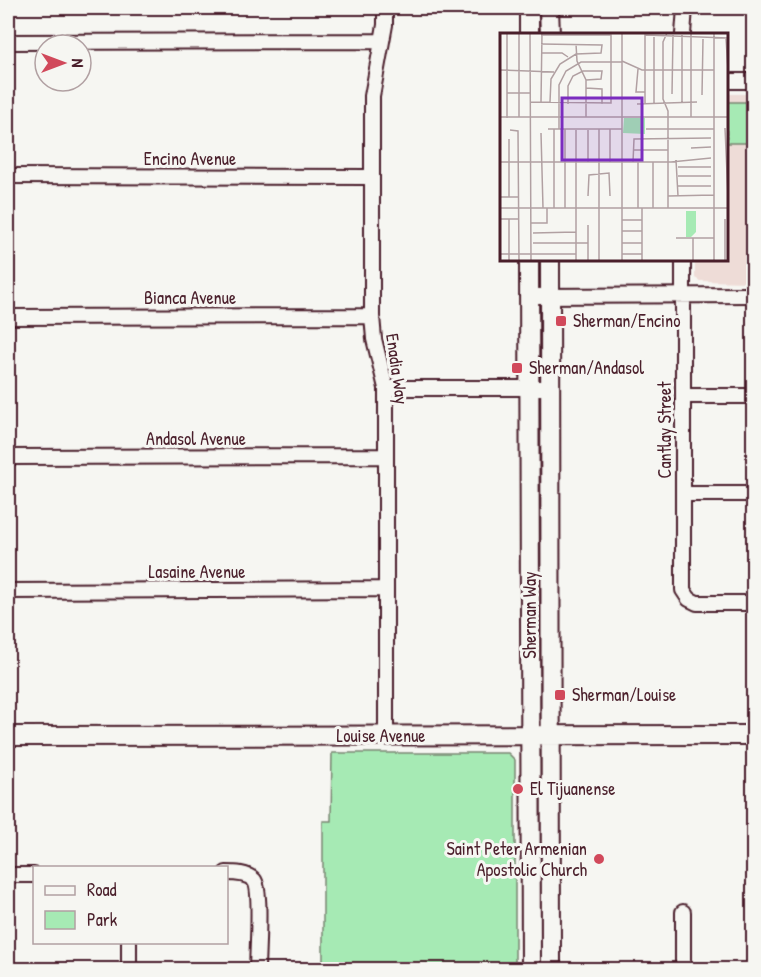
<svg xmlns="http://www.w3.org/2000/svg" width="761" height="977" viewBox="0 0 761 977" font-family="'Patrick Hand',sans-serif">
<rect width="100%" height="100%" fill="#f6f6f2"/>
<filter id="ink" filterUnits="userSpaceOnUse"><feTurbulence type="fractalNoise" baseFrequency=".0167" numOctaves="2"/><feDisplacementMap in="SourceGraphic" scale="12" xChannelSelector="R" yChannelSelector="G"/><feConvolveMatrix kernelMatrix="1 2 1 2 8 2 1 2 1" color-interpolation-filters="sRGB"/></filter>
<g filter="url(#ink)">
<path fill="#eedcd7" d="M727 94H753V282L700 281 695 278V260H726Z"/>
<path fill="#a6eab4" stroke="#788470" stroke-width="1.5" d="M726 102H753V143H727Z
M332 753H508L515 760V969H323V821H331Z"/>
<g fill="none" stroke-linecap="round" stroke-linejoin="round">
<defs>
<path id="minor" d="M385 8V25L372 96V316L374 339 386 388V736
M683 34 685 8
M8 42 382 41
M726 81H754
M8 176 372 177
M683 260V590L689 599 697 603H754
M530 296 754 295
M8 317 372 316
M386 388H550
M683 396H754
M8 457 385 456
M683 494H754
M8 591 386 589
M226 873C235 873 247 873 254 880 262 889 257 954 257 970
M8 875H34
M683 912V970
M129 970V942"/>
<path id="major" d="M529 8V34
M549 8 550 34
M529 260 531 970
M550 260 551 970
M8 736 754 735"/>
</defs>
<use href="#minor" stroke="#4a1f2b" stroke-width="18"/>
<use href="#major" stroke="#4a1f2b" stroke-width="22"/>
<use href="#minor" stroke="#f6f6f2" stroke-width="14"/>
<use href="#major" stroke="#f6f6f2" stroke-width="18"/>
</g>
</g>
<g fill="#d1495b" stroke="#f6f6f2" stroke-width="2">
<rect x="555" y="315" width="12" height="12" rx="3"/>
<rect x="511" y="362" width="12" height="12" rx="3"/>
<rect x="554" y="689" width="12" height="12" rx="3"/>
<circle cx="518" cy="789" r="6"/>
<circle cx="599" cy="859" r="6"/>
</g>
<g text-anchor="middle" stroke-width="6" stroke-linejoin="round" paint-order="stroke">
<g font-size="18" fill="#4a1f2b" stroke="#f6f6f2">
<text x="190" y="165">Encino Avenue</text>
<text x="190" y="304">Bianca Avenue</text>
<text transform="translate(397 369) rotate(82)" y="6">Enadia Way</text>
<text transform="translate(665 430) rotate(-90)" y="6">Cantlay Street</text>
<text x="196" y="445">Andasol Avenue</text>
<text x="197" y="578">Lasaine Avenue</text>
<text transform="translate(530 615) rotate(-90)" y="6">Sherman Way</text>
<text x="381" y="742">Louise Avenue</text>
</g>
<g font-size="18" fill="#4a1f2b" stroke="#f6f6f2" text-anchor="start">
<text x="573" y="327">Sherman/Encino</text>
<text x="529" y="374">Sherman/Andasol</text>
<text x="572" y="701">Sherman/Louise</text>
<text x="530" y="795">El Tijuanense</text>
<text x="587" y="855" text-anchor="end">Saint Peter Armenian<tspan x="587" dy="21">Apostolic Church</tspan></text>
</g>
</g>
<g transform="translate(500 33)">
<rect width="228" height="228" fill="#f6f6f2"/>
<path d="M124 85H145V101L123 100ZM186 178H196V199L191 204H186Z" fill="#a6eab4"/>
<path fill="none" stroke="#b1a0a2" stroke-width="1.5" d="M7 0V85M19 0V84M30 0 31 228M122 0V228M167 0 163 9V66L168 78V175M214 0V228M154 2V71M182 2V70M226 6 228 37M41 11 102 12 101 20 76 21 60 31 51 46 50 69M76 11 77 28 86 47V84M41 20H62L68 24M122 28 142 37H214M138 36 136 59H145M0 37 54 39M86 55 102 56V71M7 60H30M172 61 173 2M202 62 203 6M30 69 111 70V2H41M41 69 42 0M68 71V53L73 43 83 38H102L101 46 86 47M137 71 197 69M145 71V2L228 5M0 84H228M191 84V0M225 95 228 164M48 96H122M54 96V175M59 96V52L66 38 81 29H122M65 96V175M99 96V228M110 96V129M146 96H214M10 97 18 98 19 228M76 97V228M88 97V129M41 100 43 175M9 106V164M191 115 211 114M133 117H168M176 127 178 163M0 129H171L211 125M133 129 134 106 211 105M138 129V175M153 129V175M178 134H211M178 143H211M178 153H211M88 163 89 142 109 140 110 163M168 163 214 162M0 164H19M0 175H228M142 175V228M0 186H19M9 186V228M122 187H142M31 190H47V175M88 192V228M122 198H142M33 200 76 199M176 205H214M193 205V228M33 210H88M122 210H142M0 221H76M122 221H142M225 228V186"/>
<path fill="#7b2cbf" fill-opacity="0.15" stroke="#7b2cbf" stroke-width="3" d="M62 65H142V127H62Z"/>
<rect width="228" height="228" fill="none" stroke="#4a1f2b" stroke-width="3"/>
</g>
<rect width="761" height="977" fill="none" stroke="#f6f6f2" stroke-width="30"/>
<rect x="15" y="15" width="731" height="947" fill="none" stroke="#4a1f2b" stroke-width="2" filter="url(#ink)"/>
<rect x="33" y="866" width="195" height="78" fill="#f6f6f2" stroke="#b1a0a2" stroke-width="1.5"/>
<rect x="45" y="886" width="30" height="9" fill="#f6f6f2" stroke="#b1a0a2" stroke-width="1.5"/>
<text x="87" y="896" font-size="18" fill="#4a1f2b">Road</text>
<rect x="45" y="911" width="30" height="18" fill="#a6eab4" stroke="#b1a0a2" stroke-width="1.5"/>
<text x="87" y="926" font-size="18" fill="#4a1f2b">Park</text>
<g transform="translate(63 63) rotate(90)"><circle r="28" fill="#f6f6f2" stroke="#b1a0a2" stroke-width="1.5"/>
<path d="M0-4.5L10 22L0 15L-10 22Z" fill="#d1495b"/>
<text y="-9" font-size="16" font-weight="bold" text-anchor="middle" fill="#4a1f2b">N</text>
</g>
</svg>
